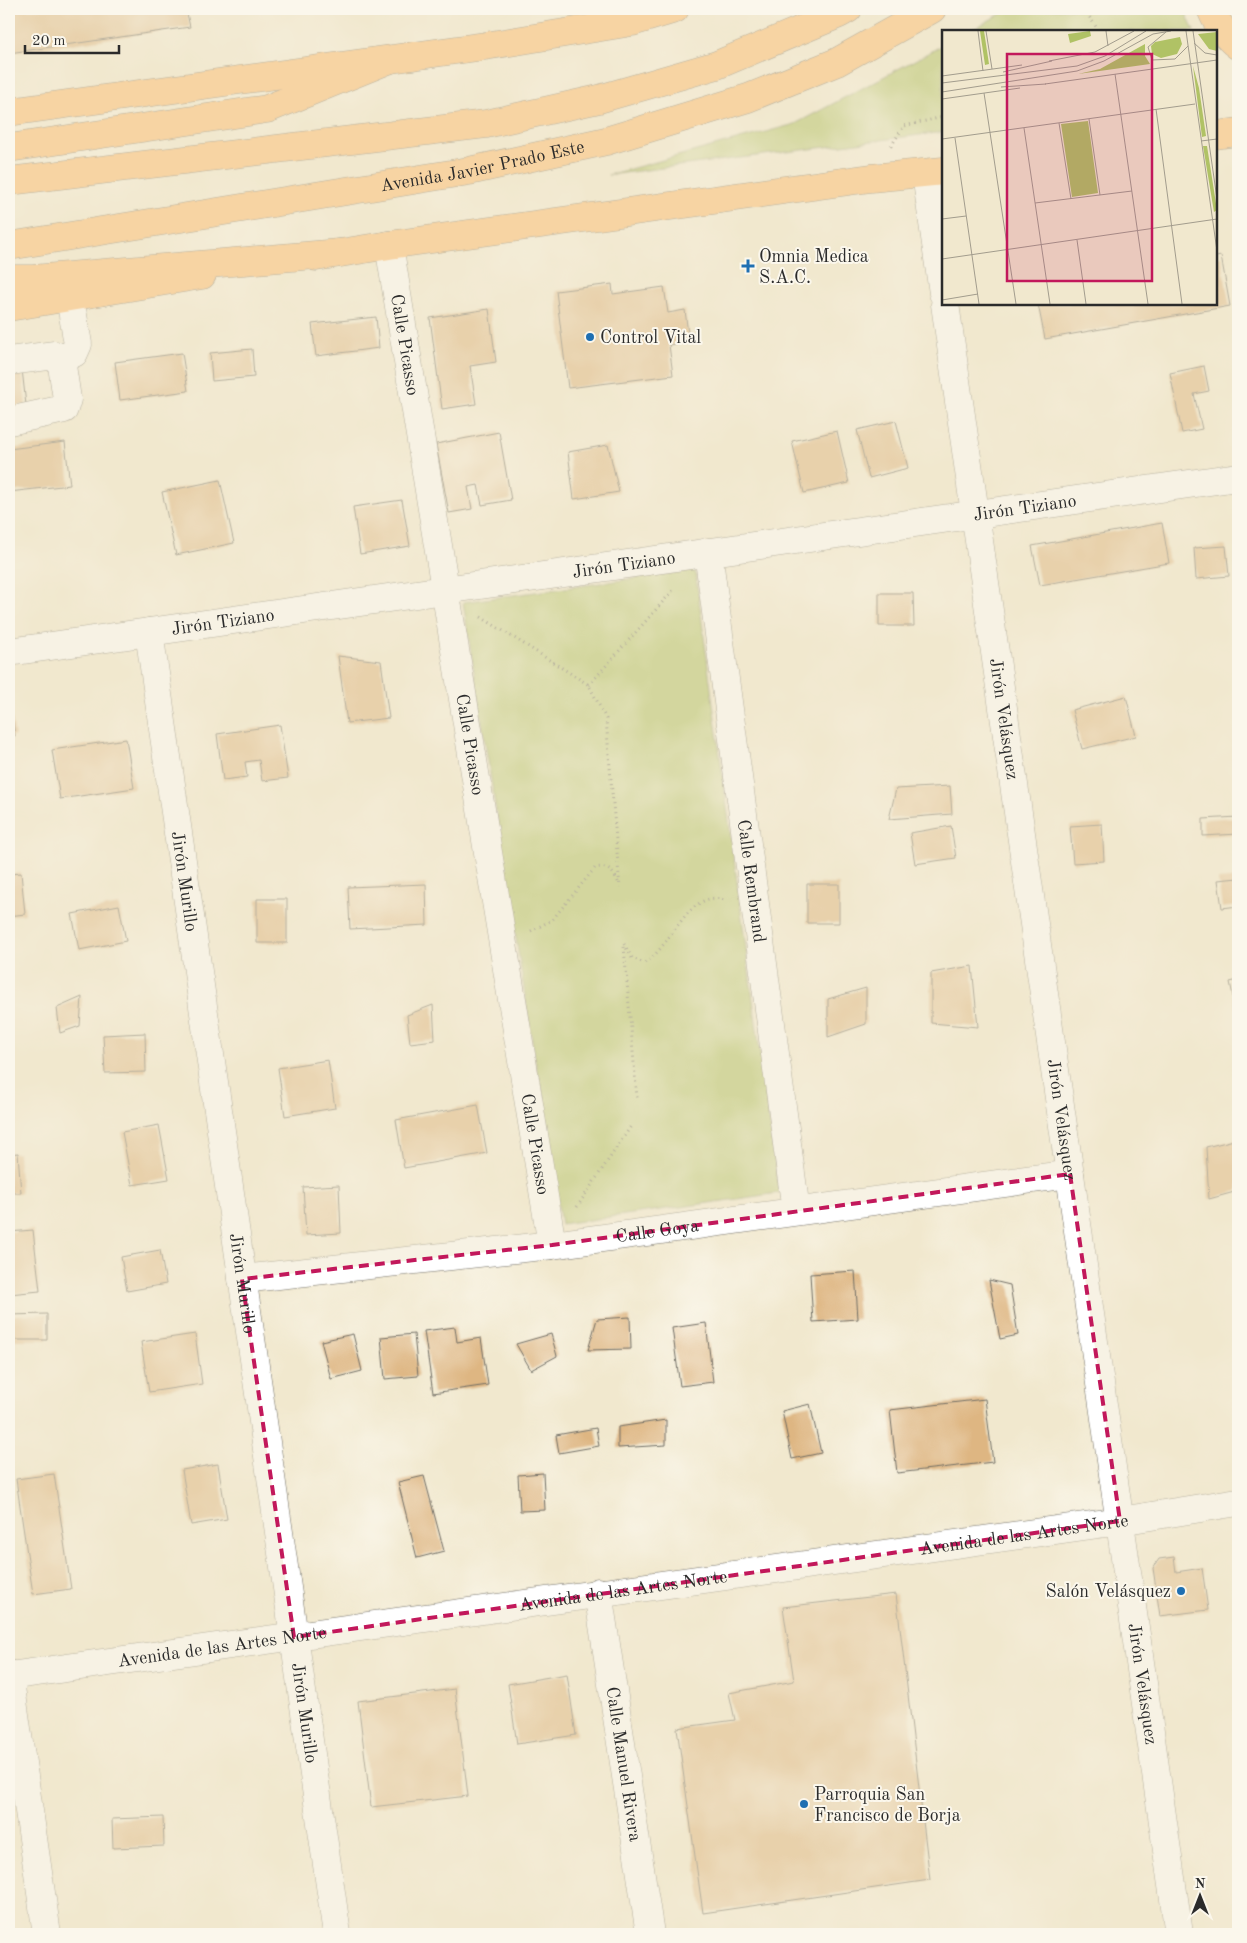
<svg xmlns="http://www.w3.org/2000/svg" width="1247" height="1943" viewBox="0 0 1247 1943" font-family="'Old Standard TT',serif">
<rect width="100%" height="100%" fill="#fbf7ec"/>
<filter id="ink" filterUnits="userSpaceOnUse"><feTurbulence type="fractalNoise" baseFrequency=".02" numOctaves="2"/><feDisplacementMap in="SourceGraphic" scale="10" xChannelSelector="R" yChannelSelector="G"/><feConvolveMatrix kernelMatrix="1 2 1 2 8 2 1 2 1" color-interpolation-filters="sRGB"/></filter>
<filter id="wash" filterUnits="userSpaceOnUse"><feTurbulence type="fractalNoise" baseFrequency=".0096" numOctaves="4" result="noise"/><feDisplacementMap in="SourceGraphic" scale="20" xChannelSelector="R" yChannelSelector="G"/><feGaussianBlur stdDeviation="1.12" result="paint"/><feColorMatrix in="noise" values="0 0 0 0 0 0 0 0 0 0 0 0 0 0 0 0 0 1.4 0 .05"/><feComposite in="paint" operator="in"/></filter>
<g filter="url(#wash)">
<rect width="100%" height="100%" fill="#f1e8ce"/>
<path fill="#b0c265" stroke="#6e7648" d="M1010 9H1184L1194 31H969Z
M943 45V132L608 175 795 124Z
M695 570 779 1193 561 1224 463 602Z"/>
<g id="blocks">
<path fill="#deb682" d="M9 9H186L190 27 9 53Z
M1221 256 1230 306 1045 339 1038 304H1216V257Z
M612 284 613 294 664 287 668 313 685 310 689 342 669 345 673 375 568 388 556 291Z
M489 309 496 362 470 366 476 404 442 409 430 318Z
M376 317 379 348 316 356 312 324Z
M252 349 254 377 212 381 210 353Z
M182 353 188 391 120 400 115 362Z
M1204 366 1209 391 1194 394 1202 429 1182 433 1170 373Z
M22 369 26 405 9 407V371Z
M896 421 908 468 869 478 857 430Z
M837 431 849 483 804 493 792 441Z
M499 432 511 500 482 505 478 485 468 487 472 509 449 513 436 444Z
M65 442 70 485 9 492V449Z
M608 445 619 492 574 499 568 452Z
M220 480 234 543 176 555 162 492Z
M402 500 410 546 360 554 353 507Z
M1162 523 1169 563 1040 585 1032 546Z
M1226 546 1229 576 1196 579 1194 548Z
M879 593H913L914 626H879Z
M338 656 381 661 389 718 347 723Z
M1126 696 1136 736 1082 749 1072 710Z
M9 698 15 736 9 737Z
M280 725 288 778 262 781 259 760 245 762 247 777 223 780 217 734Z
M126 739 134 788 60 799 52 750Z
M950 786 952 814 889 819 896 789Z
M1238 817V834L1203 836V819Z
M1102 824 1104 861 1073 863 1070 826Z
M951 826 956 858 915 864 910 833Z
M21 873 25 914 9 916V874Z
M1238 878V906L1222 908 1218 880Z
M426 884 427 925 350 929 348 887Z
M807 884H839V923H807Z
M257 899H287V943H257Z
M119 905 126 941 79 950 72 914Z
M972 966 978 1027 931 1023V973Z
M1238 980V1015H1237L1230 982Z
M866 988V1024L828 1037V999Z
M82 997 80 1026 60 1033 57 1008Z
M433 1005 435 1040 410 1043 407 1015Z
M145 1033 146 1072 105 1073 103 1035Z
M328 1060 335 1108 285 1116 278 1068Z
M478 1105 487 1153 404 1168 396 1120Z
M159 1125 169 1179 132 1185 122 1132Z
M1238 1139V1191L1209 1199 1206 1147Z
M18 1153 21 1193H9V1154Z
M339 1185 341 1233 306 1235 303 1187Z
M33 1230 40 1291 9 1294V1232Z
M160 1250 166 1284 127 1291 121 1257Z
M855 1271 858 1319 813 1322 810 1274Z
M989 1280 1010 1285 1018 1335 1000 1339Z
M47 1314V1340H9V1315Z
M630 1317 631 1349 588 1350 597 1319Z
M706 1323 713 1382 680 1386 672 1328Z
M455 1327 457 1342 481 1338 488 1385 433 1393 424 1331Z
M195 1334 202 1384 149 1392 141 1342Z
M353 1334 362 1371 331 1379 321 1341Z
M414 1334 418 1376 385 1379 381 1337Z
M551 1334 557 1356 531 1370 516 1344Z
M985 1399 993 1462 897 1473 890 1410Z
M810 1404 821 1453 792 1459 782 1411Z
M666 1420V1445L618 1448V1427Z
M596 1428 599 1446 559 1453 556 1435Z
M218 1464 227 1519 191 1525 182 1470Z
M543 1473 545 1510 520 1511 518 1475Z
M54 1474 71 1589 33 1594 16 1479Z
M424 1476 444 1551 417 1558 398 1482Z
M1174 1557 1176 1572 1202 1568 1208 1610 1160 1616 1153 1568 1159 1559Z
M896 1594 930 1880 703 1913 677 1728 735 1720 729 1693 794 1681 783 1607Z
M567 1674 576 1735 517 1744 508 1684Z
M455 1689 468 1796 371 1807 358 1701Z
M163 1817 164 1846 113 1848 112 1819Z"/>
</g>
</g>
<g filter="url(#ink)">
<use href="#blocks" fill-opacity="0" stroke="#706d64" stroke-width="1"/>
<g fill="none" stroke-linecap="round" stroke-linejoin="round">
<defs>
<g id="minor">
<path d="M926 174 943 293"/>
<path id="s1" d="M389 245 552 1245"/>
<path id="s2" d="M945 304 1179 1934"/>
<path d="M61 359 74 353 78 344 70 298"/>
<path d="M9 361 55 355 61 359 67 399 64 409 9 421"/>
<path id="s3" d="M708 552 796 1211"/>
<path id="s4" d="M149 632 337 1934"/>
<path id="s5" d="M9 652 1238 477"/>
<path id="s6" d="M242 1279 552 1245 1070 1174"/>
<path id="s7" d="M598 1592 650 1934"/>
<path d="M9 1674 47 1934"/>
<path id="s8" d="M9 1676 1120 1521 1238 1502"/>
</g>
<path id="major" d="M9 112 485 46 632 22 675 9
M1216 135 1238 132
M316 257 389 245 871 178 943 171
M9 307 202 275"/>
<g id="highway">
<path d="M1211 9C1217 24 1225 36 1238 46"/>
<path d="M9 148 267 109 388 60"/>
<path d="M9 181 486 124 599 99 717 65 839 14 848 9"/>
<path id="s9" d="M9 246 469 171 606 141 748 98 837 62 932 9"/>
<path d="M9 279H33L339 253"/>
</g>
</defs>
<use href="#minor" stroke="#706d64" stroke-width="29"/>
<use href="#major" stroke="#706d64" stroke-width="29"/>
<use href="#highway" stroke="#706d64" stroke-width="29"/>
<path stroke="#706d64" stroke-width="3" stroke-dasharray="1 4" stroke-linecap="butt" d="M1084 9 1099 31
M891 146 904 126 943 117
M481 617 589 685 606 719 620 888
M589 685 675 588
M531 931 552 920 595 868C607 865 614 872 618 882
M624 944 632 958 644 963C669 951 689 887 724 900
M624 947 637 1098
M577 1207 631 1126"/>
<use href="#minor" stroke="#fff" stroke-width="28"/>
<use href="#major" stroke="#febc70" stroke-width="28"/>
<use href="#highway" stroke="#febc70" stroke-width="28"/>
</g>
</g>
<path d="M0 0H1247V1943H0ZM1070 1174 1120 1521 294 1637 242 1279 552 1245Z" fill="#f1e8ce" fill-opacity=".55" fill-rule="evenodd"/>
<path fill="none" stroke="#c2185b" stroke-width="4" stroke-dasharray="10 6" stroke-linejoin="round" d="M1070 1174 1120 1521 294 1637 242 1279 552 1245Z"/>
<g fill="#1f6fb2" stroke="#fbf7ec" stroke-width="2">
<path d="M745.5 258.5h5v5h5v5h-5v5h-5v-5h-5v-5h5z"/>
<circle cx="590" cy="337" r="5"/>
<circle cx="1181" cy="1591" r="5"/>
<circle cx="804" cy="1804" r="5"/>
</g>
<g text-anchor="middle" stroke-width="4" stroke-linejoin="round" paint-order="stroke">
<g font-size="18" fill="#2b2b2b" stroke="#fbf7ec">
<text dy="6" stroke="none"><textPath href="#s9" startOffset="480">Avenida Javier Prado Este</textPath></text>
<text dy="6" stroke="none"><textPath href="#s1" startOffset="101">Calle Picasso</textPath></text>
<text dy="6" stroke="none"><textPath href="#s5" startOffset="1026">Jirón Tiziano</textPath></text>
<text dy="6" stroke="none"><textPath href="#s5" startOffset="621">Jirón Tiziano</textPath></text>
<text dy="6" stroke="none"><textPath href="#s5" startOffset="216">Jirón Tiziano</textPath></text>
<text dy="6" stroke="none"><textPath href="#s2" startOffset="419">Jirón Velásquez</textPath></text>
<text dy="6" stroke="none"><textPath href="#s1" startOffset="506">Calle Picasso</textPath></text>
<text dy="6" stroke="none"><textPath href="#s4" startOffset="252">Jirón Murillo</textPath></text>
<text dy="6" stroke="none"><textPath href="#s3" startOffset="332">Calle Rembrand</textPath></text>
<text dy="6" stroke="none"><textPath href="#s2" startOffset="824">Jirón Velásquez</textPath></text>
<text dy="6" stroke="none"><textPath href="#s1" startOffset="911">Calle Picasso</textPath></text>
<text dy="6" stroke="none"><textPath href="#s6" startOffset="418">Calle Goya</textPath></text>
<text dy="6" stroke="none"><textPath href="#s4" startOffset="658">Jirón Murillo</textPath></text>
<text dy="6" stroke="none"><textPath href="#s8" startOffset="1025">Avenida de las Artes Norte</textPath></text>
<text dy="6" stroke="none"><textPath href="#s8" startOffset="620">Avenida de las Artes Norte</textPath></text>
<text dy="6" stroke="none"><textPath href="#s8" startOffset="215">Avenida de las Artes Norte</textPath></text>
<text dy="6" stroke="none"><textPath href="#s2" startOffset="1394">Jirón Velásquez</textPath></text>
<text dy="6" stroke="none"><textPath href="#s4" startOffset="1092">Jirón Murillo</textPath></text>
<text dy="6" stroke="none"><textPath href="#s7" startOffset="174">Calle Manuel Rivera</textPath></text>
</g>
<g font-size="18" fill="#2b2b2b" stroke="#fbf7ec" text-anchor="start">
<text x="759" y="262">Omnia Medica<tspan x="759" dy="21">S.A.C.</tspan></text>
<text x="600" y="343">Control Vital</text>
<text x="1171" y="1597" text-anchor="end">Salón Velásquez</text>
<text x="814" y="1800">Parroquia San<tspan x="814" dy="21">Francisco de Borja</tspan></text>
</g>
</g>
<g transform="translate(942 30)">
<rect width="275" height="275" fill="#f1e8ce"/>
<path d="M38 1H42L47 34 43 35ZM148 1 149 6 128 13 126 4ZM275 2V21L267 19 256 4ZM238 7 240 14 235 24 219 28 210 24 209 16 213 12ZM203 14V26L208 34 136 44 158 39ZM251 36 257 58 264 106 260 107ZM146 91 156 163 130 167 119 94ZM261 116H265L275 180 272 182Z" fill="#b0c265"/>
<path fill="none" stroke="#a29c8d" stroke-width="1" d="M36 1 41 41M44 1 50 39M164 1 166 16M244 1 275 221M251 1 275 169M224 2 206 17 210 30 233 29 246 16M252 13 263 23 275 25M107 31 153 22 192 1M61 42 110 31M173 44 206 274M0 46 80 35M0 53 135 36 163 26 204 1M103 54 275 30M59 57 104 54M0 62 135 41 162 31 211 4 229 1M42 63 74 274M0 69 78 58M214 79 240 274M147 89 158 165M117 93 129 169M82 98 108 274M13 108 37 274M0 109 253 74M259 111 275 109M93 173 190 161M0 189 24 186M135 210 144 274M0 229 275 189M0 270 36 264"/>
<path fill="#c2185b" fill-opacity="0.15" stroke="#c2185b" stroke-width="2.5" d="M65 24H210V251H65Z"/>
<rect width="275" height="275" fill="none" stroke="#2b2b2b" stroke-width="2.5"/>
</g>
<rect width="1247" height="1943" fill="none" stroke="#fbf7ec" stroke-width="30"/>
<g transform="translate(1200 1896)" stroke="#fbf7ec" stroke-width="4" paint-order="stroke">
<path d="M0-4L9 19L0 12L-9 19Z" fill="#2b2b2b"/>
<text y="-8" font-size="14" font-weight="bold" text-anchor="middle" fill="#2b2b2b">N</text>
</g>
<path d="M25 45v8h94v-8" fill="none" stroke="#2b2b2b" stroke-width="2.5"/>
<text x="32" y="45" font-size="15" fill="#2b2b2b" stroke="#fbf7ec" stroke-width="4" paint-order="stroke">20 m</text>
</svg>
